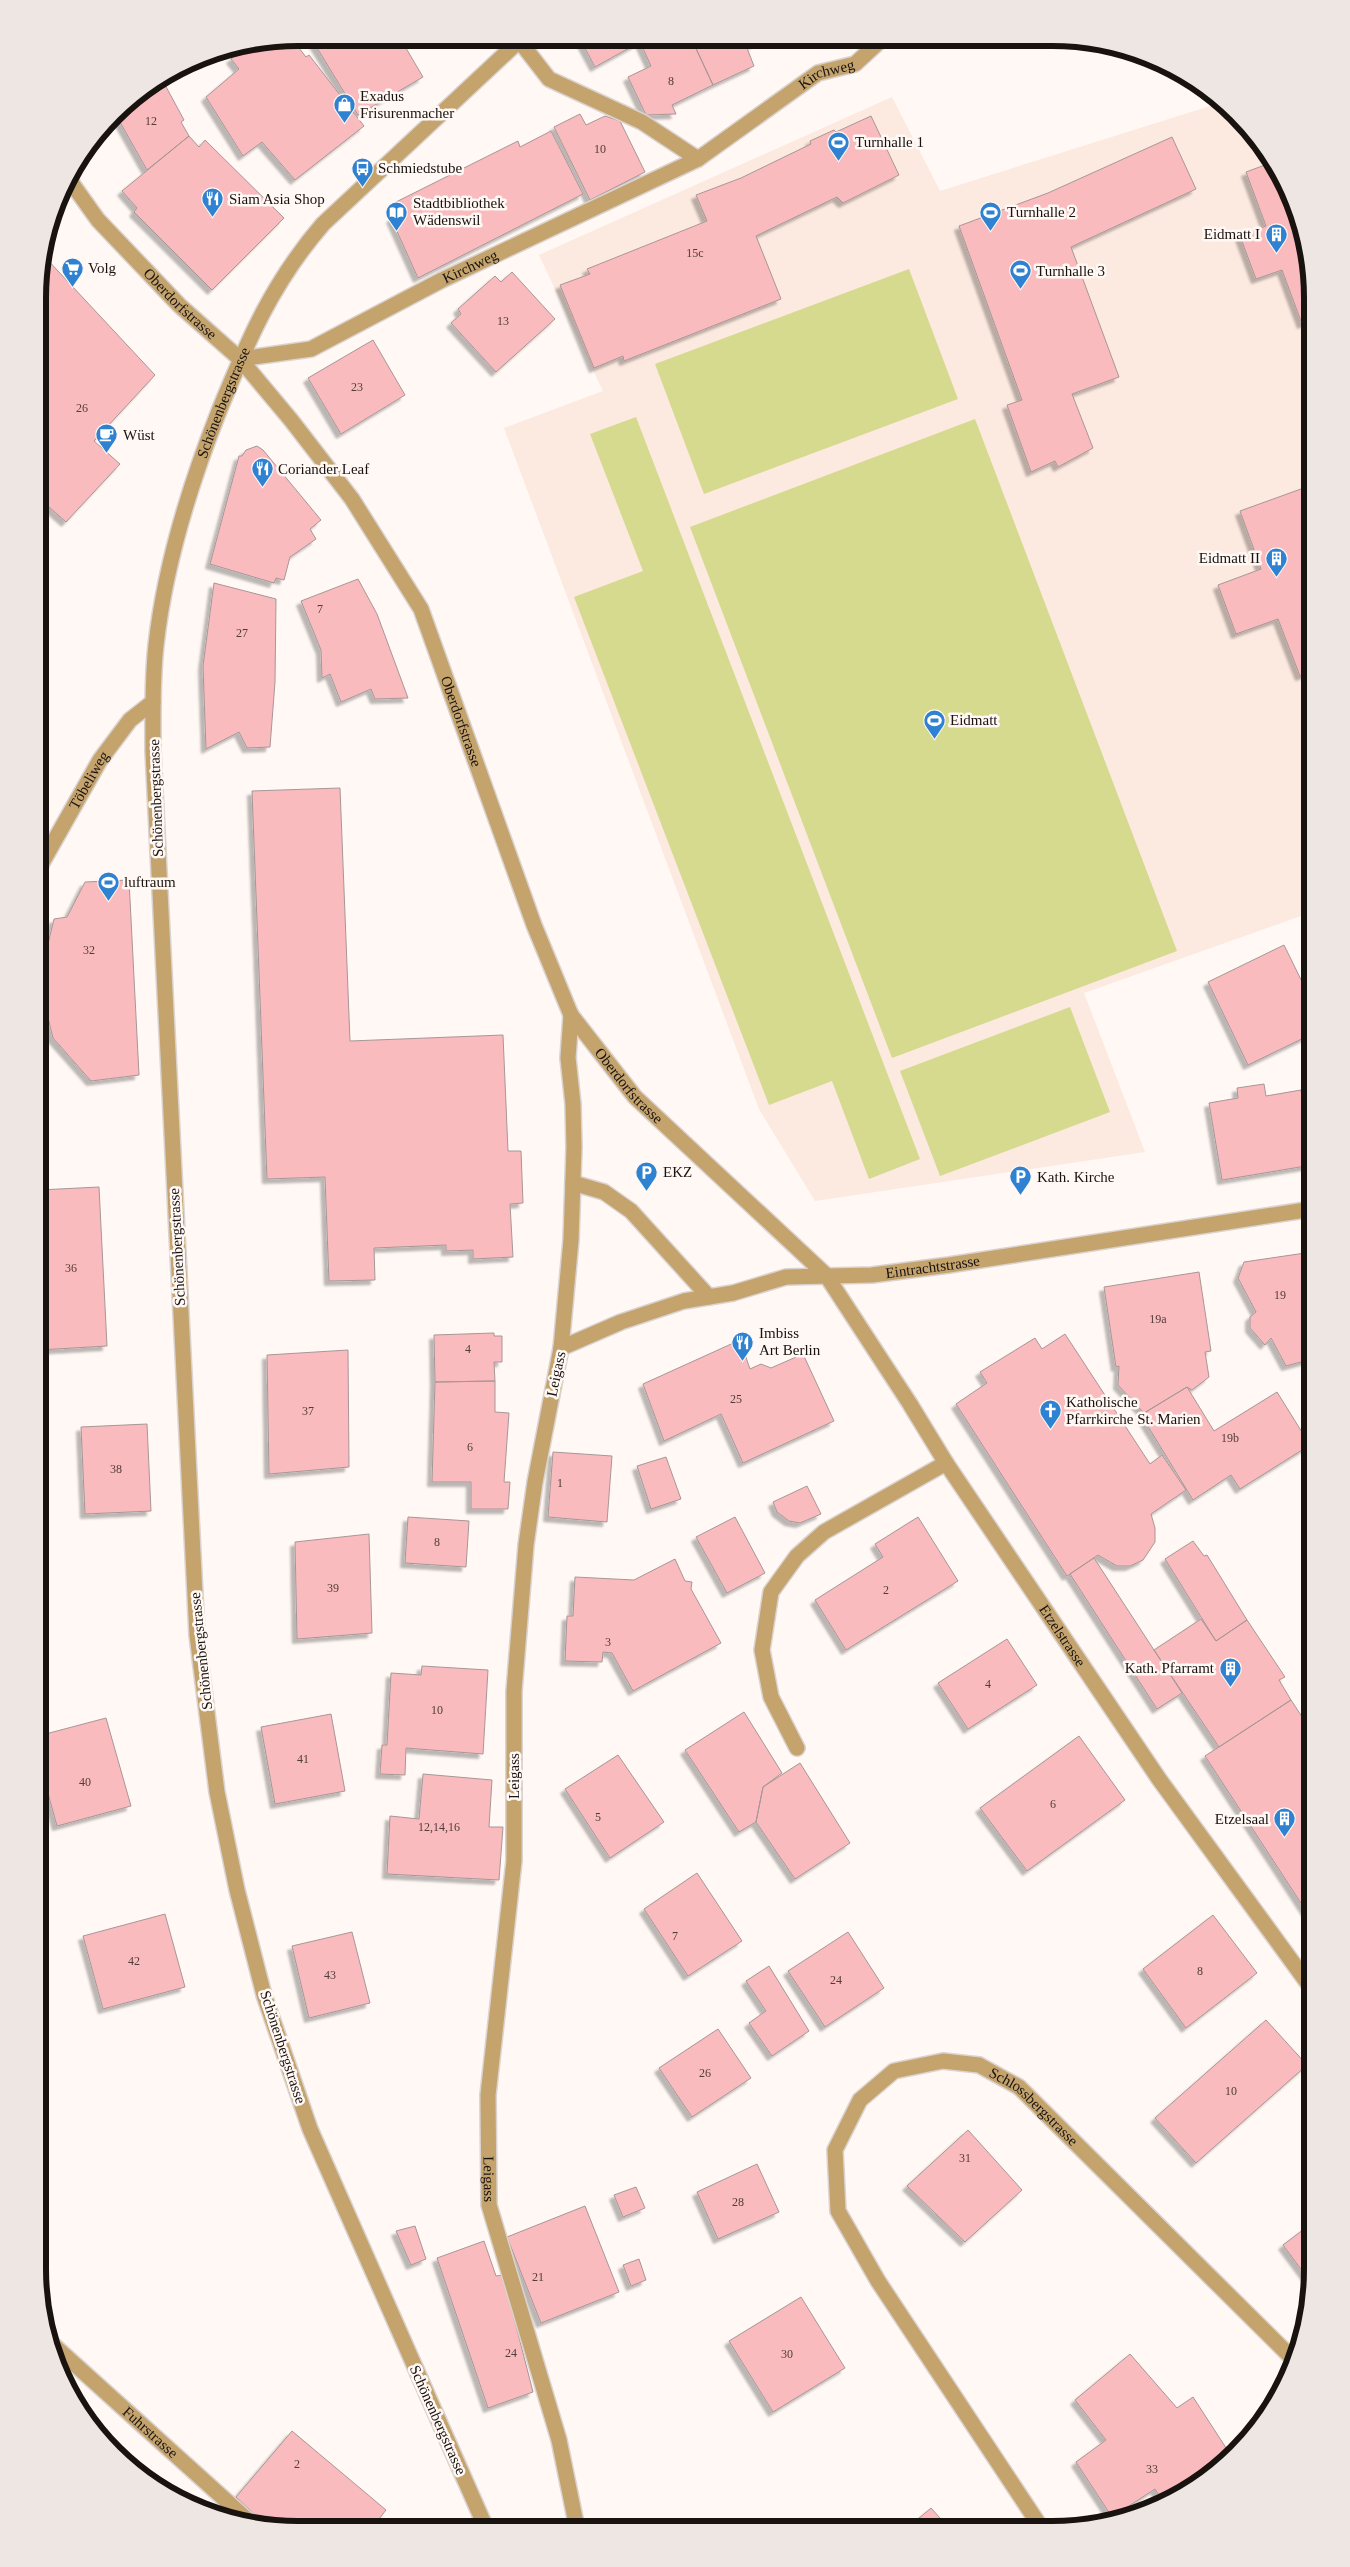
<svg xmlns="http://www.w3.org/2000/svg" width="1350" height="2567" viewBox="0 0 1350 2567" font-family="'Times New Roman',serif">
<defs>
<filter id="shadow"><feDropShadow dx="-4.5" dy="4.5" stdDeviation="1" flood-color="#0004"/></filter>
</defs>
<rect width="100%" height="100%" fill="#fff8f4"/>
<path fill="#fce9df" d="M892 97 940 191 1223 102 1269 153 1299 214 1312 298V912L1084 993 1145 1152 815 1201 759 1109 504 428 603 391 539 255Z"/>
<path fill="#d6da8f" d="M909 269 958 399 704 494 655 364Z
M636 417 920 1159 869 1179 832 1081 769 1105 574 597 643 571 590 434Z
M975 419 1177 951 892 1058 690 527Z
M1070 1007 1110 1112 940 1176 900 1071Z"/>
<path fill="#f9bbbd" stroke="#a89697" filter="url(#shadow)" d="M311 38H400L423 77 358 115Z
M292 39 306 57 309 55 364 126 295 180 262 142 243 156 206 97 239 69 231 59 244 48Z
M580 39 639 40 640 42 595 67Z
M639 40H692L713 85 672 105 676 114 646 115 628 77 651 66Z
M692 40H761L747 48 754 66 713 85Z
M178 70 180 74 164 83 184 120 181 122 189 136 147 170 116 115 126 102Z
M580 114 586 125 605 116 620 121 645 172 590 200 554 127Z
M871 116 899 175 843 203 837 197 756 236 781 299 624 361 623 356 594 368 560 285 590 274 587 269 707 221 696 195 741 178 811 144 810 141 834 130 836 132Z
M551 131 583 194 418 278 391 218 402 213 396 202 518 141 520 147Z
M189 136 199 147 205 140 284 218 212 290 134 212 137 208 122 191Z
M1172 137 1196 189 1071 247 1119 377 1072 394 1093 448 1058 467 1055 461 1031 472 1007 405 1022 400 959 226 1048 193Z
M1273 162 1299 214 1312 298V320L1302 324 1282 270 1256 279 1240 236 1266 226 1246 172Z
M44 256 155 375 94 441 120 464 66 522 39 498 40 264Z
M512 272 555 319 496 372 451 323 461 314 458 309 495 276 501 282Z
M373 340 405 395 341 434 308 378Z
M257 446 263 450 321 520 310 529 316 539 290 557 284 580 276 578 274 583 210 564 239 456H242L246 450Z
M1312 485V672L1300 676 1278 619 1236 634 1218 585 1261 569 1240 511Z
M358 579 377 614 408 698 375 699 371 689 341 702 330 674 322 678 321 650 301 601Z
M214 583 276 599 275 682 270 747 247 748 239 732 206 749 203 666Z
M340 788 350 1041 503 1035 508 1151H521L523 1203 510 1204 513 1257 473 1259V1250L446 1251V1245L374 1248 375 1280 329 1281 325 1177 267 1179 252 791Z
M129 880 139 1075 91 1081 53 1038 39 981 54 919 67 917 85 882Z
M1284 945 1312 1002V1034L1248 1065 1208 982Z
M1264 1084 1266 1096 1301 1090 1312 1165 1222 1180 1209 1103 1238 1098 1237 1088Z
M99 1187 107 1346 39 1350V1190Z
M1312 1252V1330L1309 1331 1312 1359 1286 1366 1271 1338 1265 1345 1250 1328V1317L1256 1312 1238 1278 1244 1262Z
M1199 1272 1211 1351 1205 1352 1209 1377 1192 1390 1187 1387 1144 1413 1118 1385 1119 1366 1116 1367 1104 1287Z
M494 1333V1336H502V1362H494L495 1381 435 1382 434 1335Z
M1065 1334 1150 1464 1162 1455 1186 1490 1151 1514 1155 1528V1542L1143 1560 1130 1566H1117L1098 1555 1067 1576 956 1404 987 1383 980 1372 1035 1338 1042 1349Z
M740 1340 750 1369 761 1364 771 1368 803 1354 834 1421 743 1463 721 1414 664 1441 643 1384Z
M348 1350 349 1467 269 1474 267 1355Z
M495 1381V1412L509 1413 504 1482H510L508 1509H471V1482H432L435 1382Z
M1187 1387 1214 1431 1277 1392 1310 1445 1240 1489 1231 1475 1193 1500 1141 1415Z
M147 1424 151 1511 85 1514 81 1427Z
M553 1452 612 1456 607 1522 548 1517Z
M666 1457 681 1499 651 1509 637 1466Z
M807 1486 821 1514 800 1523 789 1521 777 1512 773 1502Z
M408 1517 469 1521 466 1567 405 1563Z
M735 1517 765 1573 727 1593 696 1537Z
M918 1517 958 1581 846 1650 815 1600 883 1557 875 1544Z
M369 1534 372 1633 297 1639 295 1542Z
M1193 1541 1204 1556 1207 1555 1247 1620 1216 1641 1165 1559Z
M1094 1558 1182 1693 1157 1709 1070 1574Z
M675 1559 685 1581 692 1582 691 1589 721 1643 633 1691 612 1653 603 1652 602 1662 565 1661 567 1616H573L575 1577 634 1580Z
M1201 1619 1216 1641 1247 1620 1285 1677 1279 1680 1291 1700 1219 1747 1154 1650Z
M1007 1639 1037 1685 968 1729 938 1683Z
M422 1666 488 1670 483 1754 406 1748 405 1775 380 1774 382 1745H387L391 1673 421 1675Z
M1291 1700 1312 1732V1920L1205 1756Z
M744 1712 782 1773 763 1787 756 1822 739 1832 685 1750Z
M331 1714 345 1791 275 1804 261 1727Z
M106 1718 131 1806 57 1826 38 1757V1736Z
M1079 1736 1125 1800 1027 1871 980 1808Z
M618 1755 664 1822 610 1858 565 1789Z
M800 1763 850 1843 795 1879 756 1822 763 1787Z
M423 1774 492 1780 489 1827H503L499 1880 387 1874 390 1816 419 1819Z
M697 1873 742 1941 688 1976 644 1909Z
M165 1914 185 1987 103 2009 83 1936Z
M1213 1915 1257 1973 1186 2028 1143 1969Z
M352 1932 370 2003 309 2018 292 1946Z
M848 1932 884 1988 825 2027 788 1971Z
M769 1966 809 2031 772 2056 749 2023 766 2011 746 1981Z
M1266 2020 1307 2065 1196 2163 1155 2118Z
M718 2029 751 2078 692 2117 659 2068Z
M968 2130 1022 2190 965 2242 907 2186Z
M757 2164 779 2212 718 2239 697 2192Z
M636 2187 645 2208 623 2217 614 2195Z
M585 2206 619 2292 541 2323 507 2237Z
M1312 2223V2284L1283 2245Z
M415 2226 426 2259 411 2265 396 2231Z
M484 2241 496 2276 503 2275 533 2392 488 2408 437 2258Z
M639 2259 646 2280 631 2286 623 2265Z
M801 2297 845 2368 773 2412 729 2341Z
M1130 2354 1177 2408 1193 2397 1230 2454 1197 2485 1163 2502 1155 2489 1112 2517 1076 2462 1106 2440 1075 2400Z
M292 2431 386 2510 372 2528 268 2527 236 2497Z
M215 2505 229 2517 210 2511Z
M931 2508 950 2529H906Z"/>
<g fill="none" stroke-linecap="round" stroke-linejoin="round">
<defs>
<path id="service" d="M573 1183 604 1192 631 1211 709 1297
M797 1748 771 1697 762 1650 771 1592 797 1556 824 1532 946 1463"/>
<g id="minor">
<path d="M518 39 549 79 642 122 698 159"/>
<path id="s1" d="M68 178 98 220 179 305 240 359 291 420 352 499 421 609 534 925 571 1015 635 1097 826 1275 910 1404 946 1463 1159 1779 1312 1989"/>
<path id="s2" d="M240 359 311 349 442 280 698 159 818 73 855 64 880 41"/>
<path id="s3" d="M39 868 100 760 130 720 153 702"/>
<path id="s4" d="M571 1015 568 1058 573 1104 574 1147 571 1240 561 1348 535 1482 526 1545 514 1691V1861L488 2095 489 2205 559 2440 577 2528"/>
<path id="s5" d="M561 1348 621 1322 684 1301 733 1293 786 1277 872 1275 949 1265 1312 1209"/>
<path id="s6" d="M50 2342 251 2523"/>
<path id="s7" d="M1042 2529 878 2281 838 2211 835 2150 860 2100 894 2071 943 2061 979 2065 1019 2087 1295 2361"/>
</g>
<g id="tertiary">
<path id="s8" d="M486 2528 310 2129 264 1995 237 1890 217 1792 197 1635 153 751C153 716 152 680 156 645 165 564 189 487 219 411 248 340 272 283 323 224L521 39"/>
</g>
</defs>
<use href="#service" stroke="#dad3d0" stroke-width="18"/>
<use href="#minor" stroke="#dad3d0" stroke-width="18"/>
<use href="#tertiary" stroke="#dad3d0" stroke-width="18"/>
<use href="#service" stroke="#c4a36d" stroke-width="15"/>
<use href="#minor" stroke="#c4a36d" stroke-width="15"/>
<use href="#tertiary" stroke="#c4a36d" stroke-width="15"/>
</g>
<defs>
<symbol id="shop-pin" viewBox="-11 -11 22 30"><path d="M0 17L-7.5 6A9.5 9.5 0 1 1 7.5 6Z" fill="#2e82d1" stroke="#fff8f4"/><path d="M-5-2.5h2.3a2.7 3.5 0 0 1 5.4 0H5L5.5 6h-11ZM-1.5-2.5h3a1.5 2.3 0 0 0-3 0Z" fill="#fff"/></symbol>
<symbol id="stadium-pin" viewBox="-11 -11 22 30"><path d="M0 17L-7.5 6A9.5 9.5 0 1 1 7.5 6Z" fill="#2e82d1" stroke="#fff8f4"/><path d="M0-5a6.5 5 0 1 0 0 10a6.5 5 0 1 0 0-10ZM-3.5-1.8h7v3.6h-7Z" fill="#fff"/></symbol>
<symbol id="bus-pin" viewBox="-11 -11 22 30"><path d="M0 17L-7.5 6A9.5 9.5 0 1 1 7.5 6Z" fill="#2e82d1" stroke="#fff8f4"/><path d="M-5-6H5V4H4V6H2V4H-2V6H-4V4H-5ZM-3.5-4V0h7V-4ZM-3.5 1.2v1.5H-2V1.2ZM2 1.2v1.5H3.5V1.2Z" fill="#fff"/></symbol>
<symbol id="restaurant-pin" viewBox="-11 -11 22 30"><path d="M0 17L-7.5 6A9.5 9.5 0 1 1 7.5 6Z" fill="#2e82d1" stroke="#fff8f4"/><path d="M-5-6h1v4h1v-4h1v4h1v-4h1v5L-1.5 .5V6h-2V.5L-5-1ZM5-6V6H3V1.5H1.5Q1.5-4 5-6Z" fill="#fff"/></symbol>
<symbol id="library-pin" viewBox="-11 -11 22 30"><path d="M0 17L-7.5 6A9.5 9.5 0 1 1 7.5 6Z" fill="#2e82d1" stroke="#fff8f4"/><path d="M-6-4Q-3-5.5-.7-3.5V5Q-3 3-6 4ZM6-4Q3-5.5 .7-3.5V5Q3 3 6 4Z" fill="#fff"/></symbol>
<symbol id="building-pin" viewBox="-11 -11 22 30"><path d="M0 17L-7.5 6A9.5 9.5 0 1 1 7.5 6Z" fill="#2e82d1" stroke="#fff8f4"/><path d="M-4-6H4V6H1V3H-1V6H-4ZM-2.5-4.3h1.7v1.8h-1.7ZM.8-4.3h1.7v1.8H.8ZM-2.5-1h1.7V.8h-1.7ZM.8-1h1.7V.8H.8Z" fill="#fff"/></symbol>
<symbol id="supermarket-pin" viewBox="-11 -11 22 30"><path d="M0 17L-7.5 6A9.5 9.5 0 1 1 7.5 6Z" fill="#2e82d1" stroke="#fff8f4"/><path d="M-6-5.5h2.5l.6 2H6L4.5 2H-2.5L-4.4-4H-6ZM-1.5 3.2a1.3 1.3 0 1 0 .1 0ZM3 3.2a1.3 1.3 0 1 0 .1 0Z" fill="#fff"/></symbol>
<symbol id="cafe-pin" viewBox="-11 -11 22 30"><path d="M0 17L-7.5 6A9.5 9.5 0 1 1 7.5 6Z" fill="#2e82d1" stroke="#fff8f4"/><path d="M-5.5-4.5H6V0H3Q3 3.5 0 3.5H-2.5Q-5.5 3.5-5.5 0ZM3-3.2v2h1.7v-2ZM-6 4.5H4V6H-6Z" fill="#fff"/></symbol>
<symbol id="parking-pin" viewBox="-11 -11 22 30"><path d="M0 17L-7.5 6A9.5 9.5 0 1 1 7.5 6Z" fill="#2e82d1" stroke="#fff8f4"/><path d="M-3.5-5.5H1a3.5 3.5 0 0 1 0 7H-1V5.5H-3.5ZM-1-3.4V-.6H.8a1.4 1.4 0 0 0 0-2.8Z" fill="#fff"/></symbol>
<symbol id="church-pin" viewBox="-11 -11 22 30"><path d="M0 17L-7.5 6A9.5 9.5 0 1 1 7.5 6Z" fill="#2e82d1" stroke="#fff8f4"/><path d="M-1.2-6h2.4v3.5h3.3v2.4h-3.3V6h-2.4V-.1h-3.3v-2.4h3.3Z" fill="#fff"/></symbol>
</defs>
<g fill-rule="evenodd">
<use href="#shop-pin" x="332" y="92" width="25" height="34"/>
<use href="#stadium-pin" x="826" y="130" width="25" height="34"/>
<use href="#bus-pin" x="350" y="156" width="25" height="34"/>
<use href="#restaurant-pin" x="200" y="186" width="25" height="34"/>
<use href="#library-pin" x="384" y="200" width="25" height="34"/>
<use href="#stadium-pin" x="978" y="200" width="25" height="34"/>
<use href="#building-pin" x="1264" y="222" width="25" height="34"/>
<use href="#supermarket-pin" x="60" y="256" width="25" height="34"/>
<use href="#stadium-pin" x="1008" y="258" width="25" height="34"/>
<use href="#cafe-pin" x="94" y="422" width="25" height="34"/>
<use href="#restaurant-pin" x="250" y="456" width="25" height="34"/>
<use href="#building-pin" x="1264" y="546" width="25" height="34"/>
<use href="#stadium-pin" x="922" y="708" width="25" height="34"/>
<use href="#stadium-pin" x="96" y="870" width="25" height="34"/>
<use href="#parking-pin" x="634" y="1160" width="25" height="34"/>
<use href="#parking-pin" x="1008" y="1164" width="25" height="34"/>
<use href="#restaurant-pin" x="730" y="1330" width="25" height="34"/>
<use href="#church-pin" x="1038" y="1398" width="25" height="34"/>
<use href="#building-pin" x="1218" y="1656" width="25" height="34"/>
<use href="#building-pin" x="1272" y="1806" width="25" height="34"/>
</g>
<g text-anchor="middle" stroke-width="5" stroke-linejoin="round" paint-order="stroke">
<g font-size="12" fill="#513d3b">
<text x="671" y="85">8</text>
<text x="151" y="125">12</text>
<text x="600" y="153">10</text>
<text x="695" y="257">15c</text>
<text x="503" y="325">13</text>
<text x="357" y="391">23</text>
<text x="82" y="412">26</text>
<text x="320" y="613">7</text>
<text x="242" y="637">27</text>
<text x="89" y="954">32</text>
<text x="71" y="1272">36</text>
<text x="1280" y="1299">19</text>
<text x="1158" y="1323">19a</text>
<text x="468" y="1353">4</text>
<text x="736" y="1403">25</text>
<text x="308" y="1415">37</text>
<text x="1230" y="1442">19b</text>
<text x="470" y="1451">6</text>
<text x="116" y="1473">38</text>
<text x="560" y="1487">1</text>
<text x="437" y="1546">8</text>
<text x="333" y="1592">39</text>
<text x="886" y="1594">2</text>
<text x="608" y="1646">3</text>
<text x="988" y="1688">4</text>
<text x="437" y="1714">10</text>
<text x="303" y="1763">41</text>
<text x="85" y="1786">40</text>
<text x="1053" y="1808">6</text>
<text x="598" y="1821">5</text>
<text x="439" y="1831">12,14,16</text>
<text x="675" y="1940">7</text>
<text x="134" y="1965">42</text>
<text x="1200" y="1975">8</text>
<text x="330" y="1979">43</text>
<text x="836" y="1984">24</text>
<text x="705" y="2077">26</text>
<text x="1231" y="2095">10</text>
<text x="965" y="2162">31</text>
<text x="738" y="2206">28</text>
<text x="538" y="2281">21</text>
<text x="511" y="2357">24</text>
<text x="787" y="2358">30</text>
<text x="297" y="2468">2</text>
<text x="1152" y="2473">33</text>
</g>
<g font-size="15" fill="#191310" stroke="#fff8f4">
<text dy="5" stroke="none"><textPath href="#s2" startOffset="658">Kirchweg</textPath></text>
<text dy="5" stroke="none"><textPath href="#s2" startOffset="251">Kirchweg</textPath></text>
<text dy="5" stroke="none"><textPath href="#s1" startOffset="169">Oberdorfstrasse</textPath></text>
<text dy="5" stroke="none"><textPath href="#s8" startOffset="2188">Schönenbergstrasse</textPath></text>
<text dy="5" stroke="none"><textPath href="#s1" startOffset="679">Oberdorfstrasse</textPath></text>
<text dy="5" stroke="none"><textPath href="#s3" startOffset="101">Töbeliweg</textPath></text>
<text transform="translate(156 798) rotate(-92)" y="5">Schönenbergstrasse</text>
<text dy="5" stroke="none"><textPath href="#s1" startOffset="1084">Oberdorfstrasse</textPath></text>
<text transform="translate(177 1247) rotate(-93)" y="5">Schönenbergstrasse</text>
<text dy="5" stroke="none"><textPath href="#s5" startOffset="384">Eintrachtstrasse</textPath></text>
<text transform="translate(556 1374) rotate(-78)" y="5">Leigass</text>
<text dy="5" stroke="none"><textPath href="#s1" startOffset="1789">Etzelstrasse</textPath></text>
<text transform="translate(201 1651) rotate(-96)" y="5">Schönenbergstrasse</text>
<text transform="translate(514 1776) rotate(-90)" y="5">Leigass</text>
<text transform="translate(283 2047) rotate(72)" y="5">Schönenbergstrasse</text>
<text dy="5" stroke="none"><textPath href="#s7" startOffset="695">Schlossbergstrasse</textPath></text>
<text dy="5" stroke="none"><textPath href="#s4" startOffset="1170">Leigass</textPath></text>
<text transform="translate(438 2420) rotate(66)" y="5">Schönenbergstrasse</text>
<text dy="5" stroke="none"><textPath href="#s6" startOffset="135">Fuhrstrasse</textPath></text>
</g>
<g font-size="15" fill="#191310" stroke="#fff8f4" text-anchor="start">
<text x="360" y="101">Exadus<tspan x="360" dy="17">Frisurenmacher</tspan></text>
<text x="855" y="147">Turnhalle 1</text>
<text x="378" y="173">Schmiedstube</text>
<text x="229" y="204">Siam Asia Shop</text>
<text x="413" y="208">Stadtbibliothek<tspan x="413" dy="17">Wädenswil</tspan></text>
<text x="1007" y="217">Turnhalle 2</text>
<text x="1260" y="239" text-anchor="end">Eidmatt I</text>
<text x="88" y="273">Volg</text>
<text x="1036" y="276">Turnhalle 3</text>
<text x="123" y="440">Wüst</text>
<text x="278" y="474">Coriander Leaf</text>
<text x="1260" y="563" text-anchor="end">Eidmatt II</text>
<text x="950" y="725">Eidmatt</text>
<text x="124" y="887">luftraum</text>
<text x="663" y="1177">EKZ</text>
<text x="1037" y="1182">Kath. Kirche</text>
<text x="759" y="1338">Imbiss<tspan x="759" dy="17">Art Berlin</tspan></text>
<text x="1066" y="1407">Katholische<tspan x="1066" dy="17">Pfarrkirche St. Marien</tspan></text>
<text x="1214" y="1673" text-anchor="end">Kath. Pfarramt</text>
<text x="1269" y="1824" text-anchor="end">Etzelsaal</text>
</g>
</g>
<path d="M0 0H1350V2567H0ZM298 46H1052A252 252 0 0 1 1304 298V2269A252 252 0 0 1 1052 2521H298A252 252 0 0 1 46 2269V298A252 252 0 0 1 298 46Z" fill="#ede6e2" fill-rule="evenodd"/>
<path fill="none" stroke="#191310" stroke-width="6" d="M298 46H1052A252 252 0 0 1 1304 298V2269A252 252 0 0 1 1052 2521H298A252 252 0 0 1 46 2269V298A252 252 0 0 1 298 46Z"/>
</svg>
